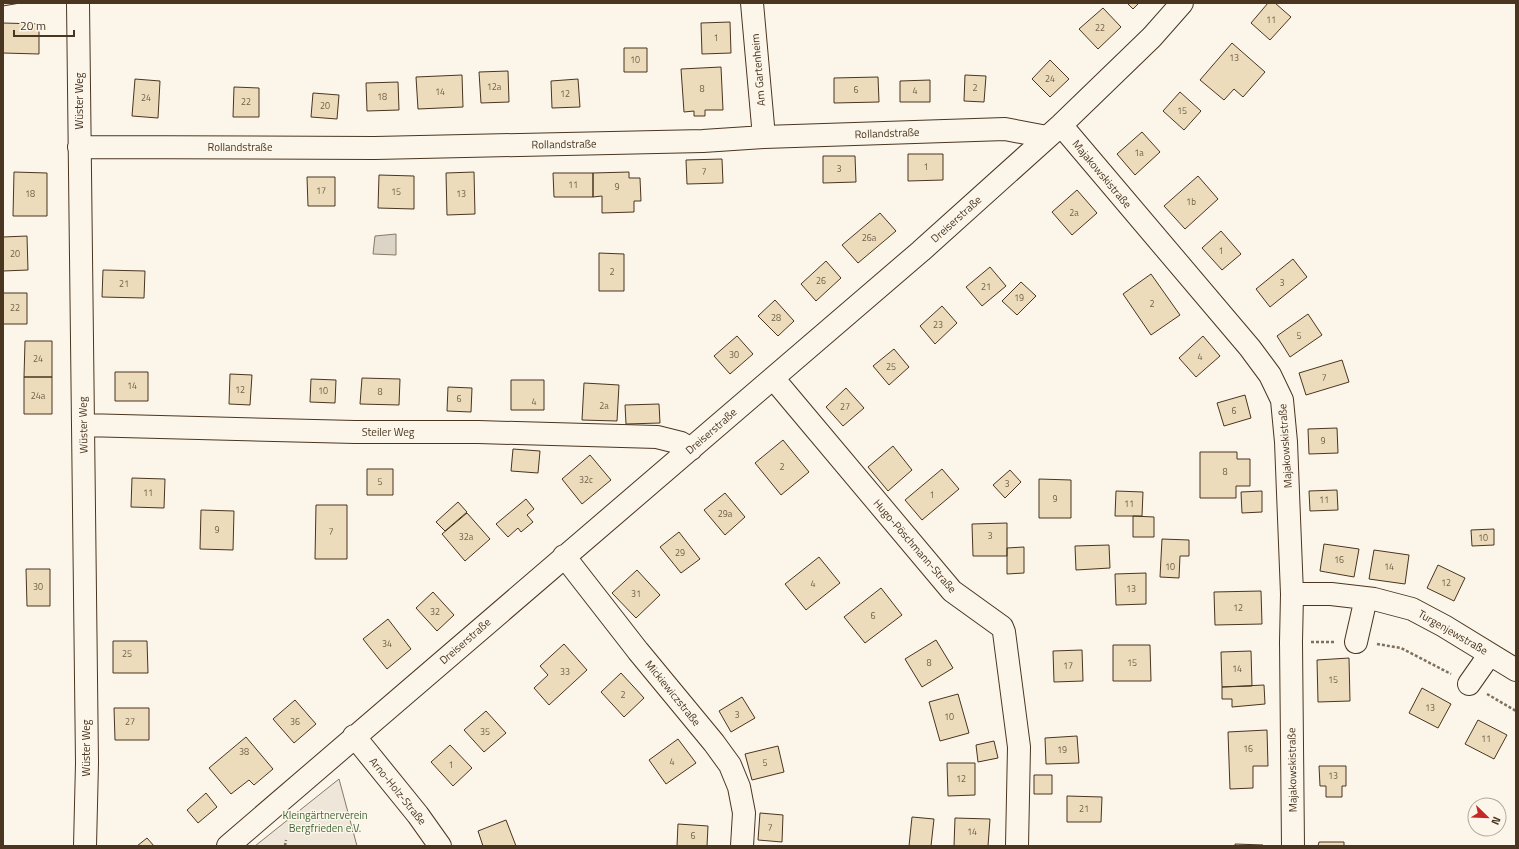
<svg xmlns="http://www.w3.org/2000/svg" width="1519" height="849" viewBox="0 0 1519 849" font-family="'Titillium Web',sans-serif">
<rect width="100%" height="100%" fill="#fbf6e9"/>
<path fill="#ede6d9" stroke="#887966" d="M339 779 357 846H255Z"/>
<path fill="#dcd4c6" stroke="#887966" d="M396 234V255L373 254 375 236Z"/>
<path fill="#ecdcbc" stroke="#4a3520" d="M3 3H20L3 6Z
M1127 3H1139L1133 9Z
M1268 3H1275L1291 17 1270 40 1251 23Z
M1103 8 1121 27 1098 49 1079 29Z
M730 22 731 53 702 54 701 23Z
M3 23 39 24V54L3 53Z
M1232 43 1265 72 1243 97 1234 89 1224 100 1200 80Z
M624 48H647V72H624Z
M1050 60 1069 79 1050 97 1032 79Z
M721 67 723 110H705V116H694V111L684 112 681 69Z
M508 71 509 102 481 103 479 72Z
M462 75 463 107 418 109 416 77Z
M965 75 986 76 984 102 964 101Z
M878 77 879 102 834 103V78Z
M135 79 160 81 158 118 132 116Z
M578 79 580 107 552 108 551 81Z
M930 80V102H900V81Z
M398 82 399 110 367 111 366 83Z
M234 87 259 88V117H233Z
M1180 92 1201 111 1184 130 1163 111Z
M313 93 339 95 337 119 311 117Z
M1142 132 1160 152 1135 175 1117 154Z
M908 154H943V180L908 181Z
M823 156H855L856 182 823 183Z
M722 159 723 183 687 184 686 160Z
M14 172 47 173V216H13Z
M474 172 475 214 447 215 446 173Z
M629 172V178H640L641 201H634V212L602 213V196L593 197V173Z
M553 173H593V197H554Z
M379 175 414 176V209L378 208Z
M1198 176 1218 199 1185 229 1164 206Z
M307 177H335V206H308Z
M1077 190 1097 213 1072 235 1052 212Z
M880 213 896 231 858 263 842 245Z
M1221 231 1241 254 1222 270 1202 248Z
M27 236 28 270 3 271V237Z
M599 253 624 254V291H599Z
M1293 259 1307 277 1270 307 1256 289Z
M826 261 841 278 816 301 801 284Z
M990 267 1006 286 982 306 966 287Z
M103 270 145 271 144 298 102 297Z
M1151 274 1180 315 1151 335 1123 294Z
M1021 282 1036 296 1017 315 1002 301Z
M3 293H27V324H3Z
M775 300 794 321 778 336 758 316Z
M942 306 957 323 935 344 920 326Z
M1308 314 1322 335 1290 357 1277 336Z
M737 336 753 354 730 374 714 356Z
M1203 336 1220 356 1196 377 1179 358Z
M25 341H52V377H24Z
M894 349 909 367 889 385 873 366Z
M1342 360 1349 382 1306 395 1299 373Z
M115 372H148V401H115Z
M230 374 252 375 250 405 229 404Z
M24 377H52V414H24Z
M362 378 400 379 399 405 360 404Z
M311 379 336 380 335 403 310 402Z
M511 380H544V410H511Z
M584 383 619 385 617 421 582 420Z
M448 387 472 388 471 412 447 411Z
M846 388 864 408 843 426 826 407Z
M1245 395 1251 418 1224 426 1217 403Z
M659 404 660 423 626 424 625 405Z
M1337 428 1338 453 1309 454 1308 429Z
M783 440 809 472 781 495 755 463Z
M893 446 912 470 888 491 868 467Z
M513 449 540 451 538 473 511 471Z
M1200 452H1237V459H1250V486H1236V498H1200Z
M590 455 611 480 582 504 562 479Z
M367 469H393V495H367Z
M942 469 959 489 922 520 905 500Z
M1010 470 1021 482 1005 498 993 485Z
M132 478 165 479 164 508 131 507Z
M1039 479 1071 480V518H1039Z
M1337 490 1338 510 1310 511 1309 491Z
M1116 491 1143 492 1142 516H1115Z
M1262 491V512L1242 513 1241 492Z
M725 493 745 517 725 535 704 510Z
M526 499 534 509 527 515 533 522 521 532 518 528 508 537 496 524Z
M458 502 467 512 445 531 436 522Z
M316 505H347V559H315Z
M201 510 234 511 233 550 200 549Z
M467 513 490 539 465 561 442 534Z
M1133 516 1154 517V537H1133Z
M1007 523V556H973L972 524Z
M1494 529V545L1472 546 1471 530Z
M679 532 700 559 681 573 660 547Z
M1162 539 1189 540V556H1180L1179 578 1160 577Z
M1324 544 1359 549 1354 577 1320 571Z
M1109 545 1110 568 1076 570 1075 546Z
M1024 547V573L1007 574V548Z
M1374 550 1409 555 1405 584 1369 579Z
M819 557 840 583 806 610 785 584Z
M1438 565 1465 578 1454 601 1427 588Z
M26 569H50V606H27Z
M637 570 660 595 636 618 612 593Z
M1146 573V604L1116 605 1115 574Z
M881 588 902 615 865 643 844 617Z
M1261 591 1262 624 1215 625 1214 592Z
M433 592 454 615 437 631 416 608Z
M388 619 411 649 387 669 363 639Z
M936 640 953 668 922 687 905 659Z
M113 641H147L148 673H113Z
M564 644 587 670 549 705 534 688 548 675 540 666Z
M1113 645H1150L1151 681H1113Z
M1082 650 1083 681 1054 682 1053 651Z
M1251 651 1252 686 1222 687 1221 652Z
M1349 658 1350 701 1318 702 1317 660Z
M621 673 644 698 624 717 601 692Z
M1264 685 1265 704 1232 707V699H1222V687Z
M1422 688 1451 704 1438 728 1409 713Z
M958 694 969 733 940 741 929 702Z
M742 697 755 718 731 732 719 711Z
M295 700 316 724 294 743 273 719Z
M114 708H149V740H115Z
M486 711 506 733 484 752 464 730Z
M1478 720 1507 735 1494 759 1465 744Z
M1267 730 1268 766H1253V788L1230 789 1228 732Z
M1077 736 1079 763 1046 764 1045 738Z
M246 737 273 769 254 785 249 780 231 794 209 768Z
M678 739 696 763 666 784 649 760Z
M994 741 998 758 978 762 976 745Z
M450 745 472 768 453 786 431 762Z
M778 746 784 772 752 780 745 754Z
M947 763H975V795L948 796Z
M1319 766H1346V786H1342V797H1326V786H1320Z
M1034 775H1052V794H1034Z
M206 793 217 807 198 823 187 810Z
M1067 796 1102 797 1101 822H1067Z
M760 813 783 815 782 842 758 840Z
M912 817 934 819 931 846H909Z
M955 818 990 819 988 846H954Z
M506 820 516 846H483L478 831Z
M678 824 708 826 707 846H677Z
M147 838 154 846H137Z
M1319 842H1344V846H1318Z
M1235 844 1263 845V846H1235Z"/>
<g fill="none" stroke-linecap="round" stroke-linejoin="round">
<defs>
<path id="minor" d="M78 3 87 763 85 846
M752 3 764 137
M1061 125 1250 348 1270 375 1282 400 1286 442 1292 594 1291 642 1293 846
M79 147 375 148 703 141 764 137 1005 129 1047 137
M773 378 952 591 1002 627 1004 632 1019 747 1017 846
M83 425 355 432H478L657 437 681 443 691 449
M564 556 638 651 714 743 730 765 739 787 744 813 742 846
M1292 594H1331L1374 599 1412 609 1444 626 1516 670
M1356 642 1366 598
M1469 684 1490 654
M354 736 418 815 440 846
M228 846 921 251 1061 125 1152 37 1182 3"/>
</defs>
<use href="#minor" stroke="#4a3520" stroke-width="24"/>
<path stroke="#7f6f5c" stroke-width="2.5" stroke-dasharray="3 2" stroke-linecap="butt" d="M1311 642H1336
M1377 644 1401 648 1451 674
M1487 694 1516 711
M285 846 286 840"/>
<use href="#minor" stroke="#fbf6e9" stroke-width="22"/>
</g>
<g text-anchor="middle" stroke-width="3" stroke-linejoin="round" paint-order="stroke">
<g font-size="9" fill="#725f47">
<text x="1271" y="23">11</text>
<text x="1100" y="31">22</text>
<text x="716" y="41">1</text>
<text x="1234" y="61">13</text>
<text x="635" y="63">10</text>
<text x="1050" y="82">24</text>
<text x="494" y="90">12a</text>
<text x="975" y="91">2</text>
<text x="702" y="92">8</text>
<text x="856" y="93">6</text>
<text x="915" y="94">4</text>
<text x="440" y="95">14</text>
<text x="565" y="97">12</text>
<text x="382" y="100">18</text>
<text x="146" y="101">24</text>
<text x="246" y="105">22</text>
<text x="325" y="109">20</text>
<text x="1182" y="114">15</text>
<text x="1139" y="156">1a</text>
<text x="926" y="170">1</text>
<text x="839" y="172">3</text>
<text x="704" y="175">7</text>
<text x="573" y="188">11</text>
<text x="617" y="190">9</text>
<text x="321" y="194">17</text>
<text x="396" y="195">15</text>
<text x="30" y="197">18</text>
<text x="461" y="197">13</text>
<text x="1191" y="205">1b</text>
<text x="1074" y="216">2a</text>
<text x="869" y="241">26a</text>
<text x="1221" y="254">1</text>
<text x="15" y="257">20</text>
<text x="612" y="275">2</text>
<text x="821" y="284">26</text>
<text x="1282" y="286">3</text>
<text x="124" y="287">21</text>
<text x="986" y="290">21</text>
<text x="1019" y="301">19</text>
<text x="1152" y="307">2</text>
<text x="15" y="311">22</text>
<text x="776" y="321">28</text>
<text x="938" y="328">23</text>
<text x="1299" y="339">5</text>
<text x="734" y="358">30</text>
<text x="1200" y="360">4</text>
<text x="38" y="362">24</text>
<text x="891" y="370">25</text>
<text x="1324" y="381">7</text>
<text x="132" y="389">14</text>
<text x="240" y="393">12</text>
<text x="323" y="394">10</text>
<text x="380" y="395">8</text>
<text x="38" y="399">24a</text>
<text x="459" y="402">6</text>
<text x="534" y="405">4</text>
<text x="604" y="409">2a</text>
<text x="845" y="410">27</text>
<text x="1234" y="414">6</text>
<text x="1323" y="444">9</text>
<text x="782" y="470">2</text>
<text x="1225" y="475">8</text>
<text x="586" y="483">32c</text>
<text x="380" y="485">5</text>
<text x="1007" y="487">3</text>
<text x="148" y="496">11</text>
<text x="932" y="498">1</text>
<text x="1055" y="502">9</text>
<text x="1324" y="503">11</text>
<text x="1129" y="507">11</text>
<text x="725" y="517">29a</text>
<text x="217" y="533">9</text>
<text x="331" y="535">7</text>
<text x="990" y="539">3</text>
<text x="466" y="540">32a</text>
<text x="1483" y="541">10</text>
<text x="680" y="556">29</text>
<text x="1339" y="563">16</text>
<text x="1170" y="570">10</text>
<text x="1389" y="570">14</text>
<text x="1446" y="586">12</text>
<text x="813" y="587">4</text>
<text x="38" y="590">30</text>
<text x="1131" y="592">13</text>
<text x="636" y="597">31</text>
<text x="1238" y="611">12</text>
<text x="435" y="615">32</text>
<text x="873" y="619">6</text>
<text x="387" y="647">34</text>
<text x="127" y="657">25</text>
<text x="929" y="666">8</text>
<text x="1132" y="666">15</text>
<text x="1068" y="669">17</text>
<text x="1237" y="672">14</text>
<text x="565" y="675">33</text>
<text x="1333" y="683">15</text>
<text x="623" y="698">2</text>
<text x="1430" y="711">13</text>
<text x="737" y="718">3</text>
<text x="949" y="720">10</text>
<text x="130" y="725">27</text>
<text x="295" y="725">36</text>
<text x="485" y="735">35</text>
<text x="1486" y="742">11</text>
<text x="1248" y="752">16</text>
<text x="1062" y="753">19</text>
<text x="244" y="755">38</text>
<text x="672" y="765">4</text>
<text x="765" y="766">5</text>
<text x="451" y="768">1</text>
<text x="1333" y="779">13</text>
<text x="961" y="782">12</text>
<text x="1084" y="812">21</text>
<text x="770" y="831">7</text>
<text x="972" y="835">14</text>
<text x="693" y="839">6</text>
</g>
<g font-size="11" fill="#4a3520" stroke="#fbf6e9">
<text transform="translate(758 70) rotate(-95)" y="4">Am Gartenheim</text>
<text transform="translate(79 101) rotate(-90)" y="4">Wüster Weg</text>
<text transform="translate(887 133) rotate(-2)" y="4">Rollandstraße</text>
<text transform="translate(564 144) rotate(-1)" y="4">Rollandstraße</text>
<text x="240" y="151">Rollandstraße</text>
<text transform="translate(1102 174) rotate(50)" y="4">Majakowskistraße</text>
<text transform="translate(956 219) rotate(-42)" y="4">Dreiserstraße</text>
<text transform="translate(83 425) rotate(-91)" y="4">Wüster Weg</text>
<text transform="translate(711 431) rotate(-41)" y="4">Dreiserstraße</text>
<text x="388" y="436">Steiler Weg</text>
<text transform="translate(1285 446) rotate(-94)" y="4">Majakowskistraße</text>
<text transform="translate(915 546) rotate(49)" y="4">Hugo-Pöschmann-Straße</text>
<text transform="translate(1453 632) rotate(30)" y="4">Turgenjewstraße</text>
<text transform="translate(465 641) rotate(-41)" y="4">Dreiserstraße</text>
<text transform="translate(673 693) rotate(51)" y="4">Mickiewiczstraße</text>
<text transform="translate(86 748) rotate(-90)" y="4">Wüster Weg</text>
<text transform="translate(1292 770) rotate(-91)" y="4">Majakowskistraße</text>
<text transform="translate(398 791) rotate(51)" y="4">Arno-Holz-Straße</text>
</g>
<g font-size="11" fill="#436837" stroke="#fbf6e9">
<text x="325" y="819">Kleingärtnerverein<tspan x="325" dy="13">Bergfrieden e.V.</tspan></text>
</g>
</g>
<rect width="1519" height="849" fill="none" stroke="#4a3520" stroke-width="8"/>
<g transform="translate(1487 817) rotate(113)"><circle r="19" fill="#fbf6e9" stroke="#b4a999"/>
<path d="M0-3L7 15L0 10L-7 15Z" fill="#c62828"/>
<text y="-6" font-size="11" font-weight="bold" text-anchor="middle" fill="#4a3520">N</text>
</g>
<path d="M14 30v6h60v-6" fill="none" stroke="#4a3520" stroke-width="2"/>
<text x="20" y="30" font-size="12" fill="#4a3520" stroke="#fbf6e9" stroke-width="3" paint-order="stroke">20 m</text>
</svg>
